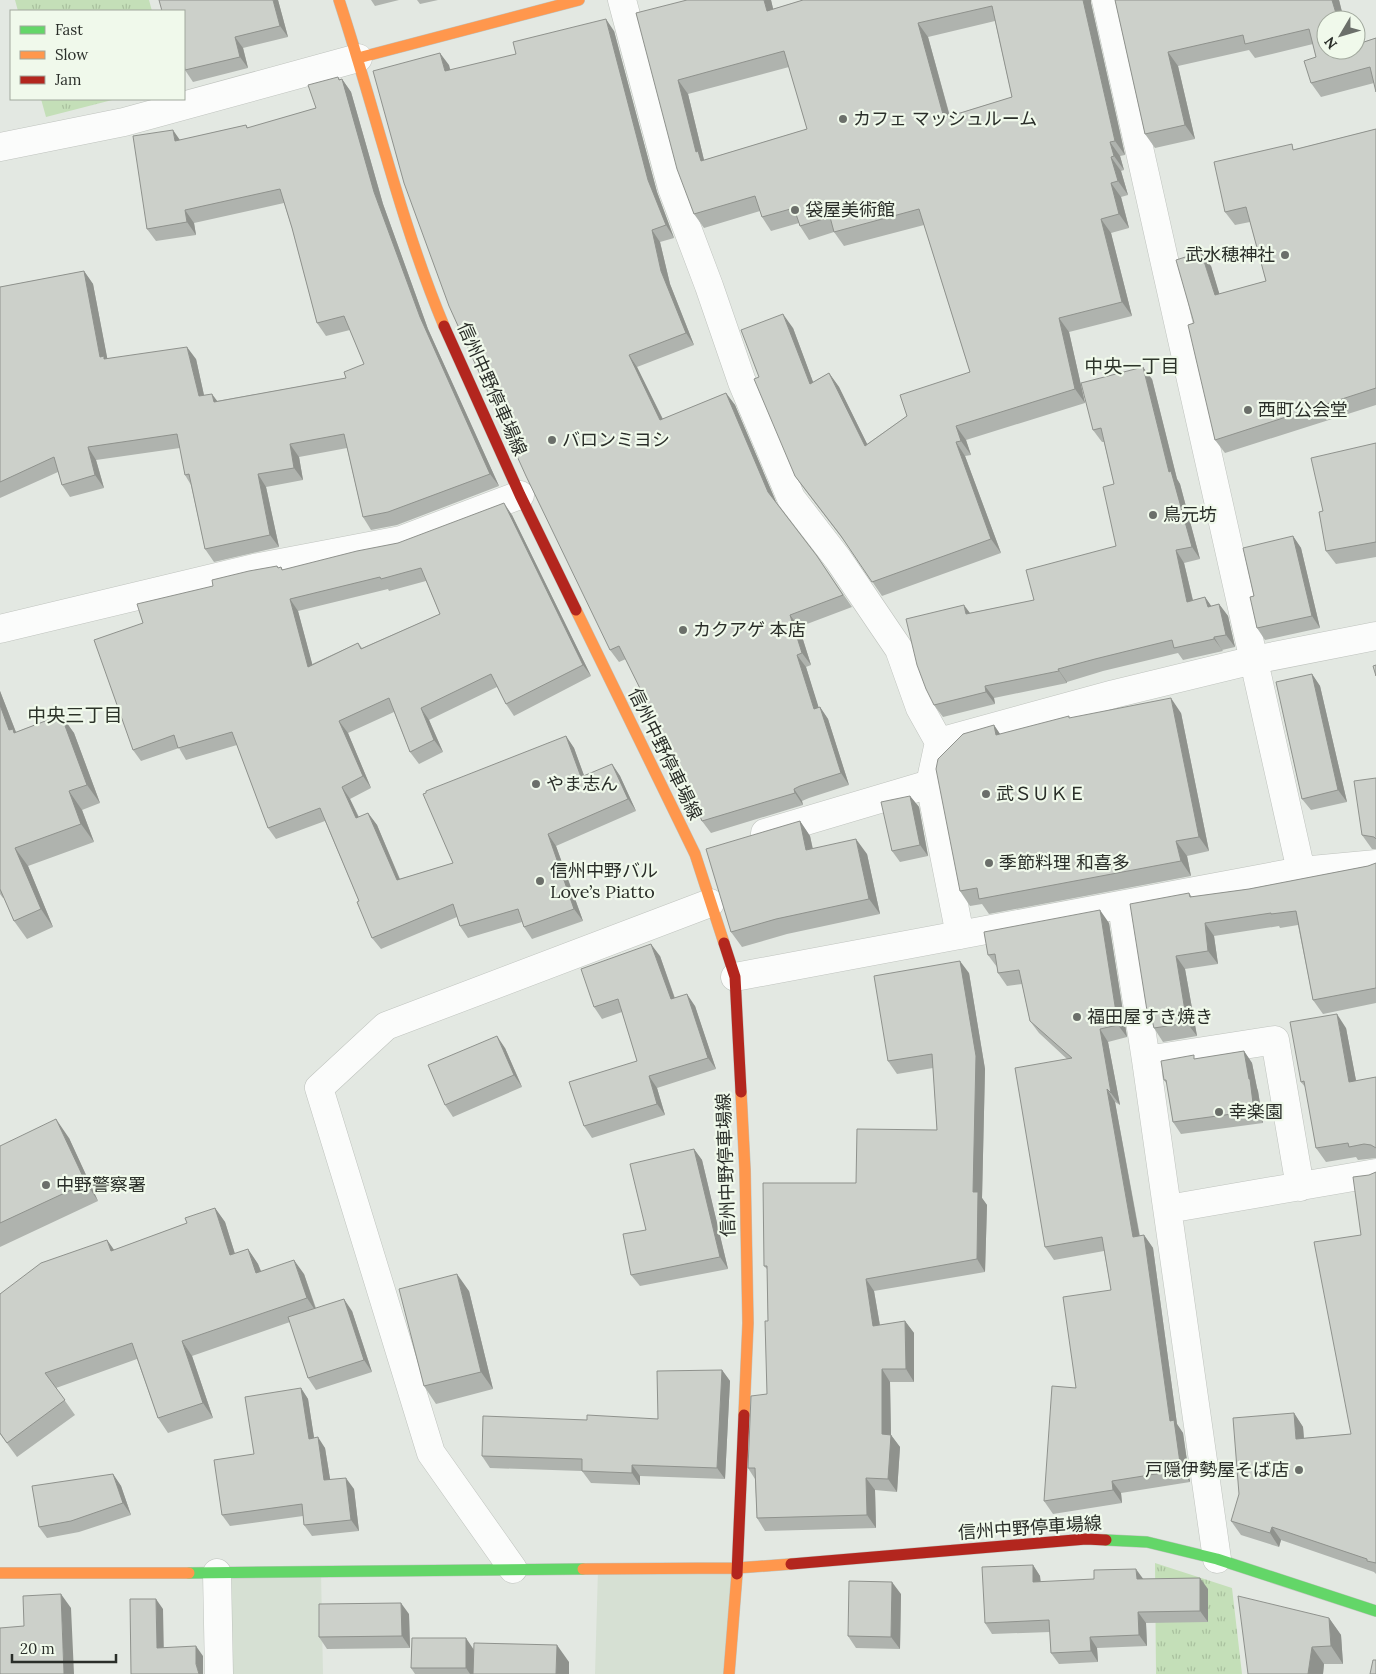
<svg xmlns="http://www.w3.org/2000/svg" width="1376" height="1674" viewBox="0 0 1376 1674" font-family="Lora,'Noto Sans JP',serif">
<defs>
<pattern id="park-tufts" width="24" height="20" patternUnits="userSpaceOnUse" patternTransform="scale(1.25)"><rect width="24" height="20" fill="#c4dfb8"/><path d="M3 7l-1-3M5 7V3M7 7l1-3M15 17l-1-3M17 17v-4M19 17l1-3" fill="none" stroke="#a9c09e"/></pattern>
</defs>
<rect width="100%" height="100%" fill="#e3e8e2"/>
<path fill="#d6e0d3" d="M737 1568 729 1674H595L598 1569Z
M321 1572 323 1674H219L217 1574Z"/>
<path fill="url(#park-tufts)" d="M15 0H149L152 11H18Z
M41 99H116L46 117Z
M1155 1563 1232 1588 1242 1674H1156Z"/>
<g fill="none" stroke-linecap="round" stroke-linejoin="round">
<defs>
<path id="street" d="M622 0 672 188 709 286 742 382 791 498 838 559 899 649 920 708 939 742
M1106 0 1301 871
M0 147 124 122 358 58
M0 629 254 568 401 540 520 495
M930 784 960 935
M765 833 930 784 939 742 1114 694 1254 660 1376 636
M1122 906 1146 1060 1217 1559
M735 977 1301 871 1376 864
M1146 1060 1275 1040 1300 1187
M1168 1209 1376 1173
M513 1569 431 1453 319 1088 386 1026 710 903
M217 1573 219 1674"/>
<path id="fast" d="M1106 1540 1147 1542 1217 1559 1376 1611
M189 1573 583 1569"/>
<path id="slow" d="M339 0C375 109 400 221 444 326
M358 58 579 0
M576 610 695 854 724 943
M741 1092 745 1170 748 1323 744 1415
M583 1569 737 1568 791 1564
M0 1573H189
M729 1674 737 1574"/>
<path id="jam" d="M444 326 520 495 576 610
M724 943 735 977 741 1092
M791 1564 1086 1539 1106 1540
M737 1574 744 1415"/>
</defs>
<use href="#street" stroke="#bfc3be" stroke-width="29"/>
<use href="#fast" stroke="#bfc3be" stroke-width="12"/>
<use href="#slow" stroke="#bfc3be" stroke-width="12"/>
<use href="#jam" stroke="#bfc3be" stroke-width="12"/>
<use href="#street" stroke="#fbfcfb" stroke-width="28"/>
<use href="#fast" stroke="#63d668" stroke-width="11"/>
<use href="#slow" stroke="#ff974d" stroke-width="11"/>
<use href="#jam" stroke="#b3261e" stroke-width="11"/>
</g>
<path fill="#afb3ae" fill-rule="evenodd" d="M278 0 288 37 243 48 248 68 193 82 185 70Z
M371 0H399L375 6Z
M417 0H438L420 4Z
M771 0 773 9 803 0H1091V3L1125 155 1120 156 1124 170 1121 171 1128 195 1121 197 1129 228 1111 233 1132 316 1069 332 1085 403 966 440 971 455 965 456 1001 553 882 596 848 546 805 490 795 476 759 377 793 328 813 382 829 373 839 387 867 444 970 372 924 225 844 246 834 232 809 240 800 226 799 223 771 231 762 217 760 211 704 228 694 214 636 13ZM995 21 1012 97 950 116 928 37ZM789 67 807 129 704 160 688 94Z
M1115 0H1339L1344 20H1326L1361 35 1363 42 1376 38 1374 83 1321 97 1311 83 1316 57 1313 44 1255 58 1249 50 1178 66 1195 139 1155 148 1145 134Z
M614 31 657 192 674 238 660 242 670 284 694 345 637 367 663 419 726 393 735 405 776 502 817 556 852 607 799 627 811 665 806 667 818 707H820L828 719 849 785 809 798 802 801 803 805 711 833 702 821 675 759 626 659 619 662 610 650 449 65 450 70Z
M342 79 351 92 383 204 428 329 499 486 397 525 371 530 363 517 347 448 299 457 303 480 266 487 279 547 214 562 205 549 191 485 185 475 180 448 96 460 104 488 70 497 62 485 58 472 0 498V287L84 271 93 284 107 358 196 359 204 395 217 401 346 378 364 364 350 330 326 336 317 323 292 228 284 203 194 223 196 235 156 241 147 229 180 140 246 125 248 128 316 108 340 80Z
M1376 129V405L1225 453 1215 440 1194 323 1211 266 1219 294 1266 281 1250 222 1235 225 1225 212 1296 149Z
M1152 379 1177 479 1180 484 1200 559 1184 563 1193 600 1205 597 1211 606 1219 604 1228 616 1235 647 1222 650 1223 651 1183 660 1178 653 1103 671 1067 682V683L994 698 995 704 943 717 934 705 970 613 1034 600 1116 546 1114 484 1104 442H1102L1093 430Z
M1376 443V557L1336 564 1326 551 1323 511Z
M512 515 591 676 514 716 506 704 497 687 429 720 443 752 419 764 410 752 394 712 348 733 371 788 350 799 359 817 368 813 377 825 400 879 453 863 566 736 574 748 584 776 612 764 620 776 636 811 556 846 583 921 532 939 524 927 522 922 468 938 460 926 457 917 381 949 372 938 359 901 325 821 276 839 268 828 237 745 186 760 179 748 141 761 133 750 143 623 213 586 277 566 278 568 281 567 283 570 398 543ZM426 581 440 614 362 648 358 643 312 664 298 611 388 589 389 591Z
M1293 536 1301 548 1320 628 1265 640 1257 628 1254 596Z
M1312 674 1320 686 1347 802 1311 810 1302 799Z
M0 691 16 732 61 715 74 733 100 803 82 810 94 842 28 866 53 927 27 939 14 921 4 898H3L0 894Z
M1181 713 1209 851 1187 856 1191 876 989 914 982 904 970 906 960 891 994 725 1000 734 1070 718Z
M1376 778V849H1372L1362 835Z
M910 796 919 807 928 856 900 862 892 851Z
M800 821 810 836 813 849 867 854 880 914 787 934 742 947 731 932Z
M1376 863V1003L1323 1014 1313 1000 1298 925 1280 928 1279 926 1214 936 1218 964 1185 969 1197 1036 1163 1042 1154 1028 1153 1024 1148 1017 1189 893 1192 897 1249 889 1368 866Z
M1109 923 1127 1037 1108 1042 1120 1105 1115 1102 1140 1236 1144 1235 1153 1248 1177 1424 1183 1433 1190 1482 1121 1493 1122 1503 1053 1514 1044 1501 1076 1388 1111 1290 1104 1251 1054 1260 1045 1247 1067 1059 1039 1033 1030 1021 1022 984 1007 986 998 973 997 967 988 955Z
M660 956 675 998 695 1006 716 1069 657 1088 665 1115 592 1138 584 1126 637 1061 622 1012 602 1019 594 1007Z
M969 973 985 1069 982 1198 987 1205 985 1272 874 1291 880 1325 905 1321 914 1333V1382H890L891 1435 900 1447 897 1492 875 1490 876 1528 765 1531 757 1518 755 1479 748 1468 767 1394 768 1321 767 1269 764 1266 856 1183 937 1130 933 1068 897 1074 888 1061Z
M1346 1028 1356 1081 1376 1077V1158L1358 1160 1356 1157 1326 1162 1316 1148 1306 1088 1301 1082Z
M505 1048 522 1087 453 1117 445 1105Z
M1244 1051 1252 1063 1257 1088 1258 1091 1263 1123 1181 1134 1173 1122 1167 1084 1164 1080 1196 1059Z
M69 1138 98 1201 0 1247V1146Z
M694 1149 702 1160 728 1269 640 1286 631 1275 646 1230Z
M1376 1172V1574L1374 1572 1281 1540 1279 1547 1241 1535 1231 1521 1294 1413 1303 1427 1304 1438 1351 1434 1361 1235 1369 1175Z
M215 1208 225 1222 235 1254 248 1249 258 1264 261 1271 304 1274 316 1308 352 1311 372 1372 316 1390 308 1378 290 1322 192 1356 213 1418 168 1433 158 1418 137 1359 56 1388 75 1415 17 1457 0 1434 107 1240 114 1250 187 1223Z
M469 1291 493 1389 436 1404 424 1386Z
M722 1370 730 1381 725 1479 640 1476V1485L591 1483 582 1471 490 1468 482 1456 587 1420 658 1419Z
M301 1388 308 1399 314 1438 325 1448 330 1479 354 1489 359 1531 312 1536 304 1525 303 1516 230 1526 222 1515 254 1454Z
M113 1474 121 1486 131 1515 79 1532 47 1538 39 1527Z
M1033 1565 1040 1576 1041 1582 1143 1579 1208 1589V1622L1146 1623 1147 1646 1097 1648 1098 1662 1059 1664 1051 1653 1050 1632 992 1634 985 1623Z
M901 1594 900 1649 856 1648 848 1636Z
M409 1614 410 1648 327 1649 319 1637Z
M1329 1618 1341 1635 1343 1664H1324L1323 1674H1248Z
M474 1650 569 1662V1674H415L411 1668Z"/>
<path fill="#8f928d" d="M273 0H278L288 37 280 26Z
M764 0H771L777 25 767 11Z
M1083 0H1091V3L1125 155 1115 141Z
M1332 0H1339L1344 20H1338Z
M606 19 614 31 657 192 674 238 666 225 648 180Z
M918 23 928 37 954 132 944 118Z
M1356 28 1361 35 1368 58 1358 44 1356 38Z
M235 37 243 48 248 68 240 57Z
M1168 52 1178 66 1195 139 1185 125Z
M440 53 449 65 454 84 445 71Z
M338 77 344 86 342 79 351 92 383 204 428 329 499 486 490 474 420 317 374 192Z
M678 80 688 94 704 160 701 161 696 152Z
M173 130 182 143 175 141Z
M1110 142 1120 156 1124 170 1114 156Z
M1111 157 1121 171 1128 195 1118 181Z
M1111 183 1121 197 1129 228 1119 214Z
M185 210 194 223 196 235 187 222Z
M1101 219 1111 233 1132 316 1122 302Z
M652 230 660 242 670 284 694 345 686 333 661 271Z
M1201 252 1211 266 1224 309 1215 295Z
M84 271 93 284 108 362 100 357Z
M783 314 793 328 819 398 810 384Z
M1059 318 1069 332 1085 403 1075 389Z
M187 347 196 359 207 409 199 396Z
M629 355 637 367 669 432 660 420Z
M1143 367 1152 379 1177 479 1180 484 1200 559 1192 547 1169 472Z
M829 373 839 387 875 460 865 446Z
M726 393 735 405 777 504 768 492Z
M212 394 221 406 214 402Z
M956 426 966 440 971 455 961 441Z
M956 442 965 456 1001 553 991 539Z
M290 444 299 457 303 480 294 468Z
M88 447 96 460 104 488 95 475Z
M258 474 266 487 279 547 270 535Z
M504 503 512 515 591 676 583 665Z
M1293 536 1301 548 1320 628 1312 616Z
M1176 550 1184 563 1196 614 1187 602Z
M1205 597 1214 610 1208 607Z
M290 599 298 611 316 678 308 667Z
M1219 604 1228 616 1235 647 1226 635Z
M964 605 973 617 966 614Z
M790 615 799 627 811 665 802 653Z
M1214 637 1222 650 1223 651 1214 639Z
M797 655 806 667 823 721 814 709Z
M1058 669 1067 682V683L1059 671Z
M1312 674 1320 686 1347 802 1338 790Z
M985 686 994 698 995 704 986 692Z
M0 691 17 735 9 730 0 705Z
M1171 698 1181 713 1209 851 1199 837Z
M820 707 828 719 849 785 841 773Z
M421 708 429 720 443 752 434 740Z
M61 715 74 733 100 803 87 785Z
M339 721 348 733 371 788 363 776Z
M994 725 1004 740 996 735Z
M566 736 574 748 589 789 581 777Z
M612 764 620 776 636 811 628 799Z
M342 787 350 799 364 829 356 818Z
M794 789 802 801 803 805 795 793Z
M69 791 82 810 94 842 81 824Z
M910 796 919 807 928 856 920 845Z
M368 813 377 825 405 892 397 880Z
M800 821 810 836 816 865 806 850Z
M548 834 556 846 583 921 574 909Z
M856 839 867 854 880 914 869 899Z
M1176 841 1187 856 1191 876 1181 861Z
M15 848 28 866 53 927 41 909Z
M1100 910 1109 923 1127 1037 1118 1025Z
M1205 923 1214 936 1218 964 1208 951Z
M651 944 660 956 679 1011 671 999Z
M1176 956 1185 969 1197 1036 1187 1023Z
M960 961 969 973 985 1069 982 1198 987 1205 985 1272 977 1259Z
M687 994 695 1006 716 1069 708 1058Z
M1337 1014 1346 1028 1359 1096 1349 1082Z
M1100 1029 1108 1042 1120 1105 1111 1093Z
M497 1036 505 1048 522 1087 514 1075Z
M1244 1051 1252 1063 1257 1088 1258 1091 1263 1123 1254 1111Z
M649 1076 657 1088 665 1115 657 1104Z
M1107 1089 1115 1102 1142 1250 1133 1237Z
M56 1119 69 1138 98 1201 86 1183Z
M694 1149 702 1160 728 1269 720 1257Z
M215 1208 225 1222 240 1270 230 1255Z
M1144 1235 1153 1248 1177 1424 1183 1433 1190 1482 1181 1470 1170 1421Z
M107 1240 117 1254 111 1251Z
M248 1249 258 1264 267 1287 256 1273Z
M294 1260 304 1274 317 1313 307 1298Z
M457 1274 469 1291 493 1389 481 1372Z
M866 1279 874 1291 882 1338 873 1326Z
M344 1299 352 1311 372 1372 364 1360Z
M905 1321 914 1333V1382L906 1369Z
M182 1341 192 1356 213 1418 203 1403Z
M882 1369 890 1382 891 1437V1435L900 1447 897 1492 888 1479 882 1434Z
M722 1370 730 1381 725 1479 717 1468Z
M301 1388 308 1399 316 1450 309 1439Z
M1294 1413 1303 1427 1305 1453 1296 1439Z
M318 1437 325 1448 332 1491 324 1480Z
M632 1465 640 1476V1485L632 1473Z
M113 1474 121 1486 131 1515 123 1503Z
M346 1478 354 1489 359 1531 351 1520Z
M866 1478 875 1490 876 1528 867 1515Z
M1112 1481 1121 1493 1122 1503 1113 1490Z
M1272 1527 1281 1540 1279 1547 1270 1533Z
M1033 1565 1040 1576 1041 1594 1033 1582Z
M1136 1569 1144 1580 1137 1579Z
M1200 1578 1208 1589V1622L1200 1611Z
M892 1582 901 1594 900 1649 891 1637Z
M61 1594 71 1608 74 1674H64Z
M156 1599 163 1609 164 1658 157 1648Z
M401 1603 409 1614 410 1648 402 1636Z
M1138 1612 1146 1623 1147 1646 1139 1635Z
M1329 1618 1341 1635 1343 1664 1331 1646Z
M1090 1637 1097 1648 1098 1662 1091 1651Z
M466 1638 474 1650V1674H470L466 1668Z
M557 1645 569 1662V1674H556Z
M196 1646 203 1656V1674H199L196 1664Z
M1312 1647 1324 1664 1323 1674H1308Z"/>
<path fill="#ccd0ca" stroke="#8f928d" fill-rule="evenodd" d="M159 0H273L280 26 235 37 240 57 185 70 184 64V11H162Z
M687 0H764L767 11 803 0H1083L1115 141 1110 142 1114 156 1111 157 1118 181 1111 183 1119 214 1101 219 1122 302 1059 318 1075 389 956 426 961 441 956 442 991 539 872 582 841 536 795 476 754 379 759 377 741 330 783 314 810 384 829 373 865 446 907 416 900 395 970 372 919 209 834 232 830 217 800 226 794 208 762 217 755 196 694 214 677 169 636 13ZM992 6 1012 97 944 118 918 23ZM784 51 807 129 701 161 698 151 696 152 678 80Z
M1115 0H1332L1338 20H1326V50H1356V38L1358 44 1376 38V92L1370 67 1311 83 1304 61 1316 57 1309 29 1245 44 1243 35 1168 52 1185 125 1145 134Z
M606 19 648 180 666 225 652 230 661 271 686 333 629 355 660 420 726 393 768 492 817 556 843 595 790 615 802 653 797 655 814 709 820 707 841 773 800 786 794 789 795 793 702 821 675 759 619 646 610 650 526 476 449 306 404 183 373 71 440 53 445 71 516 54 513 42Z
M338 77 339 80 342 79 374 192 420 317 490 474 388 512 363 517 344 434 290 444 294 468 258 474 270 535 205 549 189 474 185 475 177 434 88 447 95 475 62 485 54 457 0 482V287L84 271 100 357 104 356V359L187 347 199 396 212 394 214 402 346 378 344 372 364 364 344 316 317 323 292 228 280 189 185 210 187 222 147 229 133 136 173 130 175 141 246 125 247 128 316 108 308 85Z
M1376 129V388L1215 440 1188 325 1194 323 1176 260 1201 252 1215 295 1266 281 1246 207 1225 212 1214 162 1292 144 1293 150Z
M1143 367 1169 472 1171 471 1192 547 1176 550 1187 602 1205 597 1208 607 1219 604 1226 635 1214 637V639L1174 648 1172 640 1095 659 1058 669 1059 671 985 686 986 692 934 705 926 689 917 665 906 619 964 605 966 614 1034 600 1026 570 1116 546 1103 487 1114 484 1101 428 1093 430 1081 383Z
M1376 443V542L1326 551 1319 512 1323 511 1311 458Z
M504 503 583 665 506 704 491 674 421 708 434 740 410 752 389 698 339 721 363 776 342 787 356 818 368 813 397 880 453 863 423 794 426 793V791L566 736 581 777 612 764 628 799 548 834 574 909 524 927 518 909 460 926 453 904 372 938 357 902 359 901 320 808 268 828 232 732 178 748 174 735 133 750 94 640 143 623 137 604 213 586 212 580 249 571 277 566 278 568 281 567 282 570 357 551 398 543ZM421 568 440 614 361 649 358 643 308 667 290 599 380 577 381 579Z
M1293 536 1312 616 1257 628 1250 597 1254 596 1243 548Z
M1376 665V676L1373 666Z
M1312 674 1338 790 1302 799 1276 682Z
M1171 698 1199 837 1176 841 1181 861 979 899 977 888 960 891 936 769 938 759 963 734 994 725 996 735 1069 716V718Z
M0 705 9 730 13 729 14 733 61 715 87 785 69 791 81 824 15 848 41 909 14 921 0 889Z
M1376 778V839L1374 837 1362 835 1354 781Z
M910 796 920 845 892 851 881 802Z
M800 821 806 850 856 839 869 899 776 919 731 932 706 849Z
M1376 863V988L1313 1000 1296 911 1271 914V913L1205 923 1208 951 1176 956 1187 1023 1154 1028 1151 1016 1148 1017 1130 904 1189 893 1190 897 1249 889 1368 866Z
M1100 910 1118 1025 1100 1029 1111 1093 1107 1089 1133 1237 1144 1235 1170 1421 1174 1420 1181 1470 1112 1481 1113 1490 1044 1501 1052 1386 1076 1388 1063 1297 1111 1290 1102 1237 1045 1247 1015 1068 1072 1058 1030 1021 1019 970 998 973 995 954 988 955 984 932Z
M651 944 671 999 687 994 708 1058 649 1076 657 1104 584 1126 569 1082 637 1061 618 999 594 1007 581 969Z
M960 961 976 1056 973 1192H978L977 1259 866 1279 873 1326 905 1321 906 1369H882V1434L891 1435 888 1479 866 1478 867 1515 757 1518 755 1468H748L751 1396 767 1394 765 1321H768L767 1266H764L763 1183H856L857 1129 937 1130 932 1054 888 1061 874 976Z
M1337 1014 1349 1082 1376 1077V1148L1371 1145 1364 1144 1349 1147 1348 1143 1316 1148 1304 1081 1301 1082 1290 1022Z
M497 1036 514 1075 445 1105 428 1065Z
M1244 1051 1249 1079H1250L1254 1111 1173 1122 1166 1080H1164L1161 1061 1194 1055V1059Z
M56 1119 86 1183 0 1223V1146Z
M694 1149 720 1257 631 1275 623 1234 646 1230 630 1164Z
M1376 1172V1563L1367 1561V1559L1272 1527 1270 1533 1231 1521 1239 1494 1233 1418 1294 1413 1296 1439 1351 1434 1314 1242 1361 1235 1353 1177 1369 1175Z
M215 1208 230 1255 248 1249 256 1273 294 1260 307 1298 182 1341 203 1403 158 1418 132 1343 45 1373 65 1400 7 1443 0 1433V1294L41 1263 107 1240 111 1251 187 1223 185 1218Z
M457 1274 481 1372 424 1386 399 1289Z
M344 1299 364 1360 308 1378 288 1317Z
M722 1370 717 1468 632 1465V1473L582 1471V1459L482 1456 483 1416 587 1420V1415L658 1419 657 1371Z
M301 1388 309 1439 318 1437 324 1480 346 1478 351 1520 304 1525 302 1504 222 1515 214 1460 254 1454 245 1397Z
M113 1474 123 1503 71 1521 39 1527 32 1486Z
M1033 1565V1582L1094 1579V1570L1136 1569 1137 1579 1200 1578V1611L1138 1612 1139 1635 1090 1637 1091 1651 1051 1653 1049 1620 985 1623 982 1567Z
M849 1581 892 1582 891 1637 848 1636Z
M61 1594 64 1674H0V1628L24 1626 23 1596Z
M1238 1596 1329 1618 1331 1646 1312 1647 1308 1674H1248Z
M130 1599H156L157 1648 196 1646V1664L199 1674H131Z
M401 1603 402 1636 319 1637V1604Z
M412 1638H466V1668H411Z
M474 1643 557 1645 556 1674H473Z
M1373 1660H1376V1674H1370Z"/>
<g fill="#6b6f6a" stroke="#f0f9eb" stroke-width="2">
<circle cx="843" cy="119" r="5"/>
<circle cx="795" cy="210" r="5"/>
<circle cx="1285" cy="255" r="5"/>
<circle cx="1248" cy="410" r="5"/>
<circle cx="552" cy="440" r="5"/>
<circle cx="1153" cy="515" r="5"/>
<circle cx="683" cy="630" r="5"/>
<circle cx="536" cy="784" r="5"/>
<circle cx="986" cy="794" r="5"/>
<circle cx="989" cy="863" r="5"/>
<circle cx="540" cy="881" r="5"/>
<circle cx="1077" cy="1017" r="5"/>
<circle cx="1219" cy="1112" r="5"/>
<circle cx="46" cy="1185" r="5"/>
<circle cx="1299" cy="1470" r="5"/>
</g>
<g text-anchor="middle" stroke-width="4.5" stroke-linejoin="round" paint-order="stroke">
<g font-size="18" fill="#2a2e29" stroke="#f0f9eb" text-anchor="start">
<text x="853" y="125">カフェ マッシュルーム</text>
<text x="805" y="216">袋屋美術館</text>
<text x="1275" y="261" text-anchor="end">武水穂神社</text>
<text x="1258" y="416">西町公会堂</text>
<text x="562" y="446">バロンミヨシ</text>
<text x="1163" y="521">鳥元坊</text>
<text x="693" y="636">カクアゲ 本店</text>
<text x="546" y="790">やま志ん</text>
<text x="996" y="800">武ＳＵＫＥ</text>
<text x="999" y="869">季節料理 和喜多</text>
<text x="550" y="877">信州中野バル<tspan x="550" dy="21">Love’s Piatto</tspan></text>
<text x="1087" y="1023">福田屋すき焼き</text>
<text x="1229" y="1118">幸楽園</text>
<text x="56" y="1191">中野警察署</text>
<text x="1289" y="1476" text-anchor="end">戸隠伊勢屋そば店</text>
</g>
<g font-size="18" fill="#2a2e29" stroke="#f0f9eb">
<text transform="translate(492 389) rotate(66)" y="6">信州中野停車場線</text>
<text transform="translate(665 754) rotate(64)" y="6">信州中野停車場線</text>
<text transform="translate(726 1165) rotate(-92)" y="6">信州中野停車場線</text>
<text transform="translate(1030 1528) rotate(-4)" y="6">信州中野停車場線</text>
</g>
<g font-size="19" fill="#2d342a" stroke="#f0f9eb">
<text x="1132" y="373">中央一丁目</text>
<text x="75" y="722">中央三丁目</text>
</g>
</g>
<rect x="10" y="10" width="175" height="90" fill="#f0f9eb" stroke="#a1a89d"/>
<rect x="20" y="26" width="25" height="8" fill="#63d668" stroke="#a1a89d"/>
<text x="55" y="35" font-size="15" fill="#2a2e29">Fast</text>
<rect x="20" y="51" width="25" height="8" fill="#ff974d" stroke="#a1a89d"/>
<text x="55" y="60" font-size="15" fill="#2a2e29">Slow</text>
<rect x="20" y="76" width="25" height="8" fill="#b3261e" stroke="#a1a89d"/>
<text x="55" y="85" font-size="15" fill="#2a2e29">Jam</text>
<g transform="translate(1341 35) rotate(232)"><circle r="24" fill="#f0f9eb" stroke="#a1a89d"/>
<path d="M0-4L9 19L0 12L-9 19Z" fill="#6b6f6a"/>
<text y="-8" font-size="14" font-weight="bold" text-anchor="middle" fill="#2a2e29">N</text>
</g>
<path d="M12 1654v8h104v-8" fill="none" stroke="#2a2e29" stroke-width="2.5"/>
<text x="20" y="1654" font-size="15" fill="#2a2e29" stroke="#f0f9eb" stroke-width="4" paint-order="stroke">20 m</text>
</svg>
